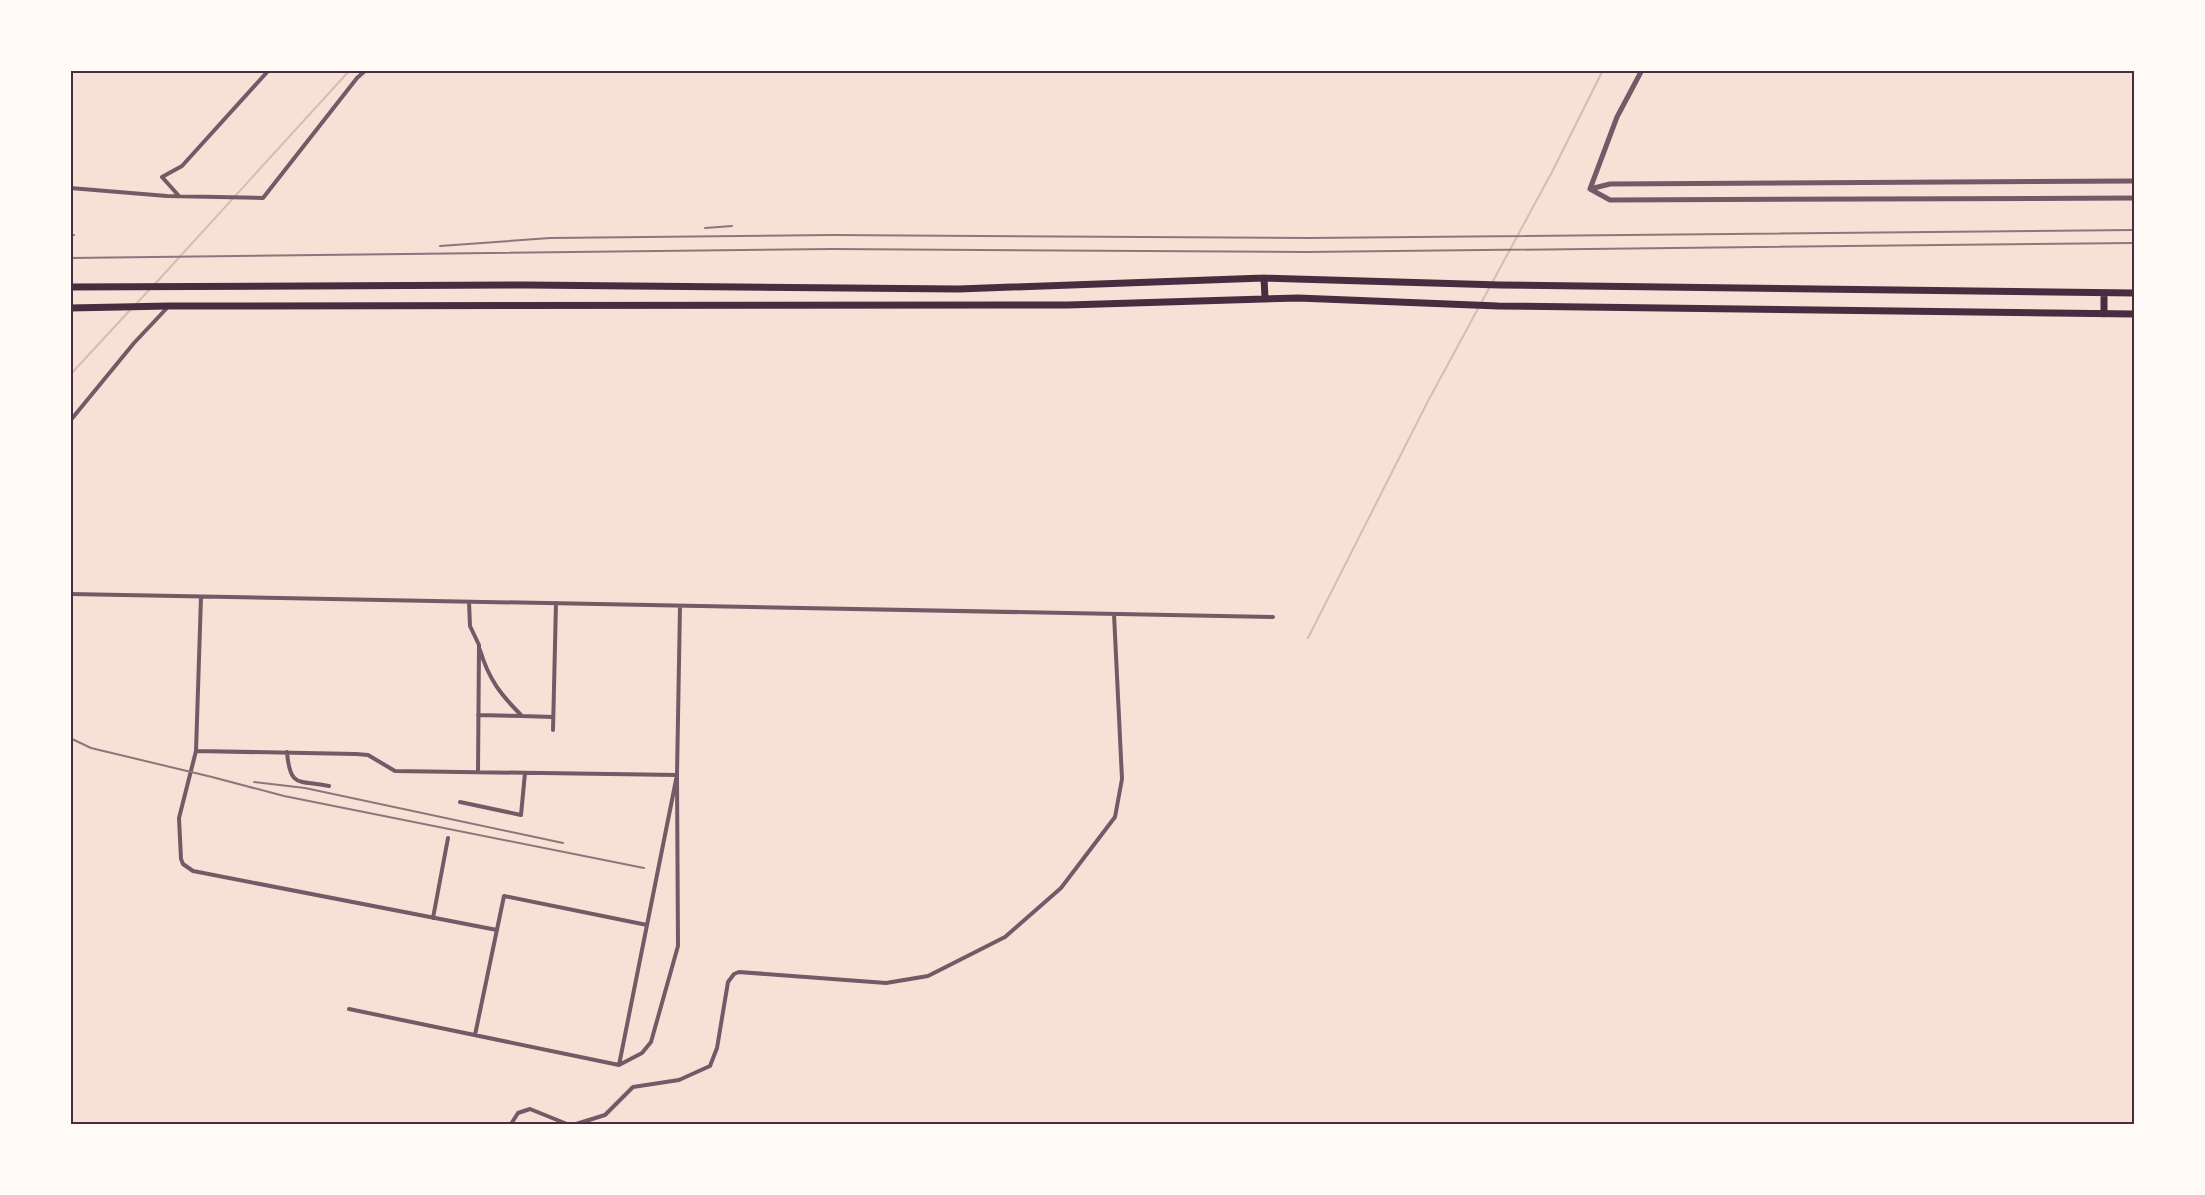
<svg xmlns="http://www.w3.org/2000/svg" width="2205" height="1195" viewBox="0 0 2205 1195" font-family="Commissioner,sans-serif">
<rect width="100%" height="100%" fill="#f7e1d7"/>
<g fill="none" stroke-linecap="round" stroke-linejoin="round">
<path stroke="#dcb8b0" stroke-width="2" d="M154 285 350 70
M135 305 150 289
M70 375 131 309
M1308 638 1428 401 1552 172 1603 70"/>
<path stroke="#755966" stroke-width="4" d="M70 188 167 196 263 198 357 78 366 70
M179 196 162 177 182 166 269 70
M70 421 134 343 167 308
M70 594 1273 617
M201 597 196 751 179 818 181 859 183 864 193 871 497 930
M469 602 470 626 479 645 478 772
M480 650C489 680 501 695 522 716L553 717
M478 715 522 716
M553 730 556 603
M196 751 356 754 368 755 395 771 677 775 678 946 651 1042 642 1053 619 1065 677 775 680 606
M287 752C290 788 298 780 329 786
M460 802 521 815 525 773
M433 918 448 838
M349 1009 619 1065
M475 1035 504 896 647 925
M511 1124 518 1113 530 1109 567 1124
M576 1124 605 1115 633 1087 679 1080 710 1066 717 1048 728 982 734 974 739 972 886 983 928 976 1005 937 1061 888 1115 817 1122 779 1114 614"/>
<path stroke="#755966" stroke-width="5" d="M1590 189 1610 200 2134 198
M1590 189 1610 184 2134 181
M1590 189 1617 117 1642 70"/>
<path stroke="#4a2c40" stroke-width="7" d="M1264 278 1265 298
M70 287 527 285 959 289 1264 278 1500 285 2134 293
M70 308 169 306 1068 305 1298 298 1498 306 2134 314
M2104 314V293"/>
<path stroke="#8f747c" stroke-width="2" d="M705 228 732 226
M70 235H74
M440 246 550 238 832 235 1307 238 2134 230
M70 258 832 249 1306 252 2134 243
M70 738 91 748 212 777 284 796 644 868
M254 782 305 788 563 843"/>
</g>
<rect width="2205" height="1195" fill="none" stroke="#fffaf5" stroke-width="144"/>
<rect x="72" y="72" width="2061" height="1051" fill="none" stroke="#4a2c40" stroke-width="2"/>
</svg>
